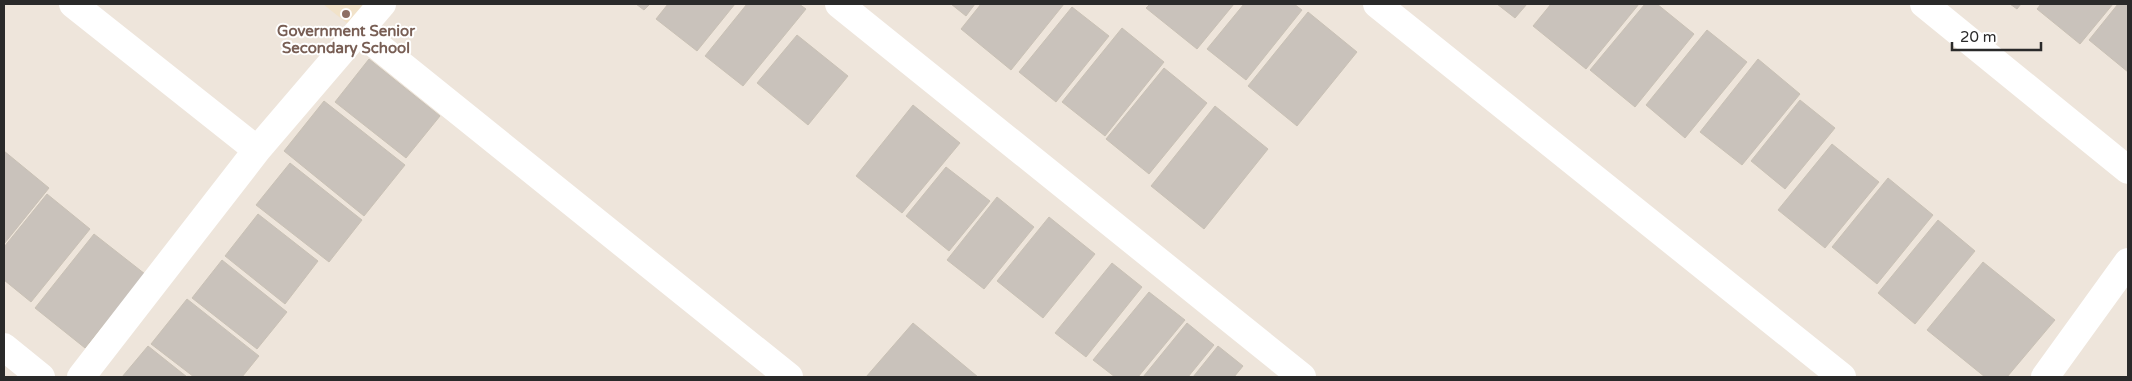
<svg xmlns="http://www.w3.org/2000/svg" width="2132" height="381" viewBox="0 0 2132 381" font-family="'Varela Round',sans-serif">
<rect width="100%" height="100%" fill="#eee5db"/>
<path fill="#f1e2c9" d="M323 4H365L348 24Z"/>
<path fill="#c9c2bb" stroke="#c9c1b5" d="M636 4H650L644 10Z
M668 4H735L697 51 656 19Z
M747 4H799L806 9 743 86 705 56Z
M951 4H975L966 16Z
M981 4H1064L1011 70 961 29Z
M1150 4H1234L1197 49 1146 8Z
M1244 4H1294L1302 10 1246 80 1207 49Z
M1497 4H1527L1515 18Z
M1551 4H1639L1586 69 1533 26Z
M1645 4H1657L1694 34 1635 107 1590 70Z
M2010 4H2021L2017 9Z
M2041 4H2113L2080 44 2037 9Z
M2118 4H2128V72L2089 40Z
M1072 7 1109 36 1056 102 1019 72Z
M1308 12 1357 52 1297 126 1248 86Z
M1122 28 1164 62 1105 136 1062 102Z
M1707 30 1747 62 1685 138 1646 105Z
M797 35 848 76 808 125 757 83Z
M369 59 440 116 406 158 335 102Z
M1758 59 1800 94 1742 165 1700 132Z
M1164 68 1207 103 1149 174 1106 139Z
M1800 100 1835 128 1785 189 1751 161Z
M324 101 405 165 364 216 284 151Z
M913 105 960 143 902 213 856 176Z
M1215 106 1268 149 1204 229 1151 186Z
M1832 144 1879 182 1825 248 1778 210Z
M4 151 49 188 4 244Z
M290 163 362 220 329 262 256 205Z
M946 167 990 201 949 251 906 216Z
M1888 178 1933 215 1877 284 1832 247Z
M47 194 90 229 31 302 4 280V247Z
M997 197 1034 227 984 289 947 260Z
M258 214 318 261 285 304 225 256Z
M1049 217 1095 254 1043 318 997 281Z
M1938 220 1975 251 1915 324 1878 293Z
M94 234 145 274 85 348 35 308Z
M222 260 287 312 257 349 192 298Z
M1983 262 2055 320 2007 377H1985L1927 330Z
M1112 263 1142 287 1086 357 1055 333Z
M1149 292 1185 320 1138 377H1115L1093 360Z
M187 299 259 356 242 377H194L151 344Z
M913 323 978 377H866Z
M1187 323 1214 345 1188 377H1143Z
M148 346 187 377H122Z
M1218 346 1243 366 1234 377H1193Z"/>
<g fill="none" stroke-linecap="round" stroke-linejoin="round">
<path stroke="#fff" stroke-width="28" d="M73 4 257 150
M839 4 1302 377
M1377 4 1842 377
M1924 4 2128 170
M359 31 789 377
M4 347 41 377
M81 377 257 150 382 4
M2045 377 2128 262"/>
</g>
<circle fill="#8d6e63" stroke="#fff" stroke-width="2" cx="346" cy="14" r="5"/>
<g text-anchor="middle" stroke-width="4" stroke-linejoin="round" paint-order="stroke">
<g font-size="15" font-weight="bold" fill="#785e54" stroke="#fff">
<text x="346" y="36">Government Senior<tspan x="346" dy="17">Secondary School</tspan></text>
</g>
</g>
<rect width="2132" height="381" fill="none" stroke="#2a2a2a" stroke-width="10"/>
<path d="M1952 42v8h89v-8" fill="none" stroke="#2a2a2a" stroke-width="2.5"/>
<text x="1960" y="42" font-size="15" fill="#2a2a2a" stroke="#ffffff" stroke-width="4" paint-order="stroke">20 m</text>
</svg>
